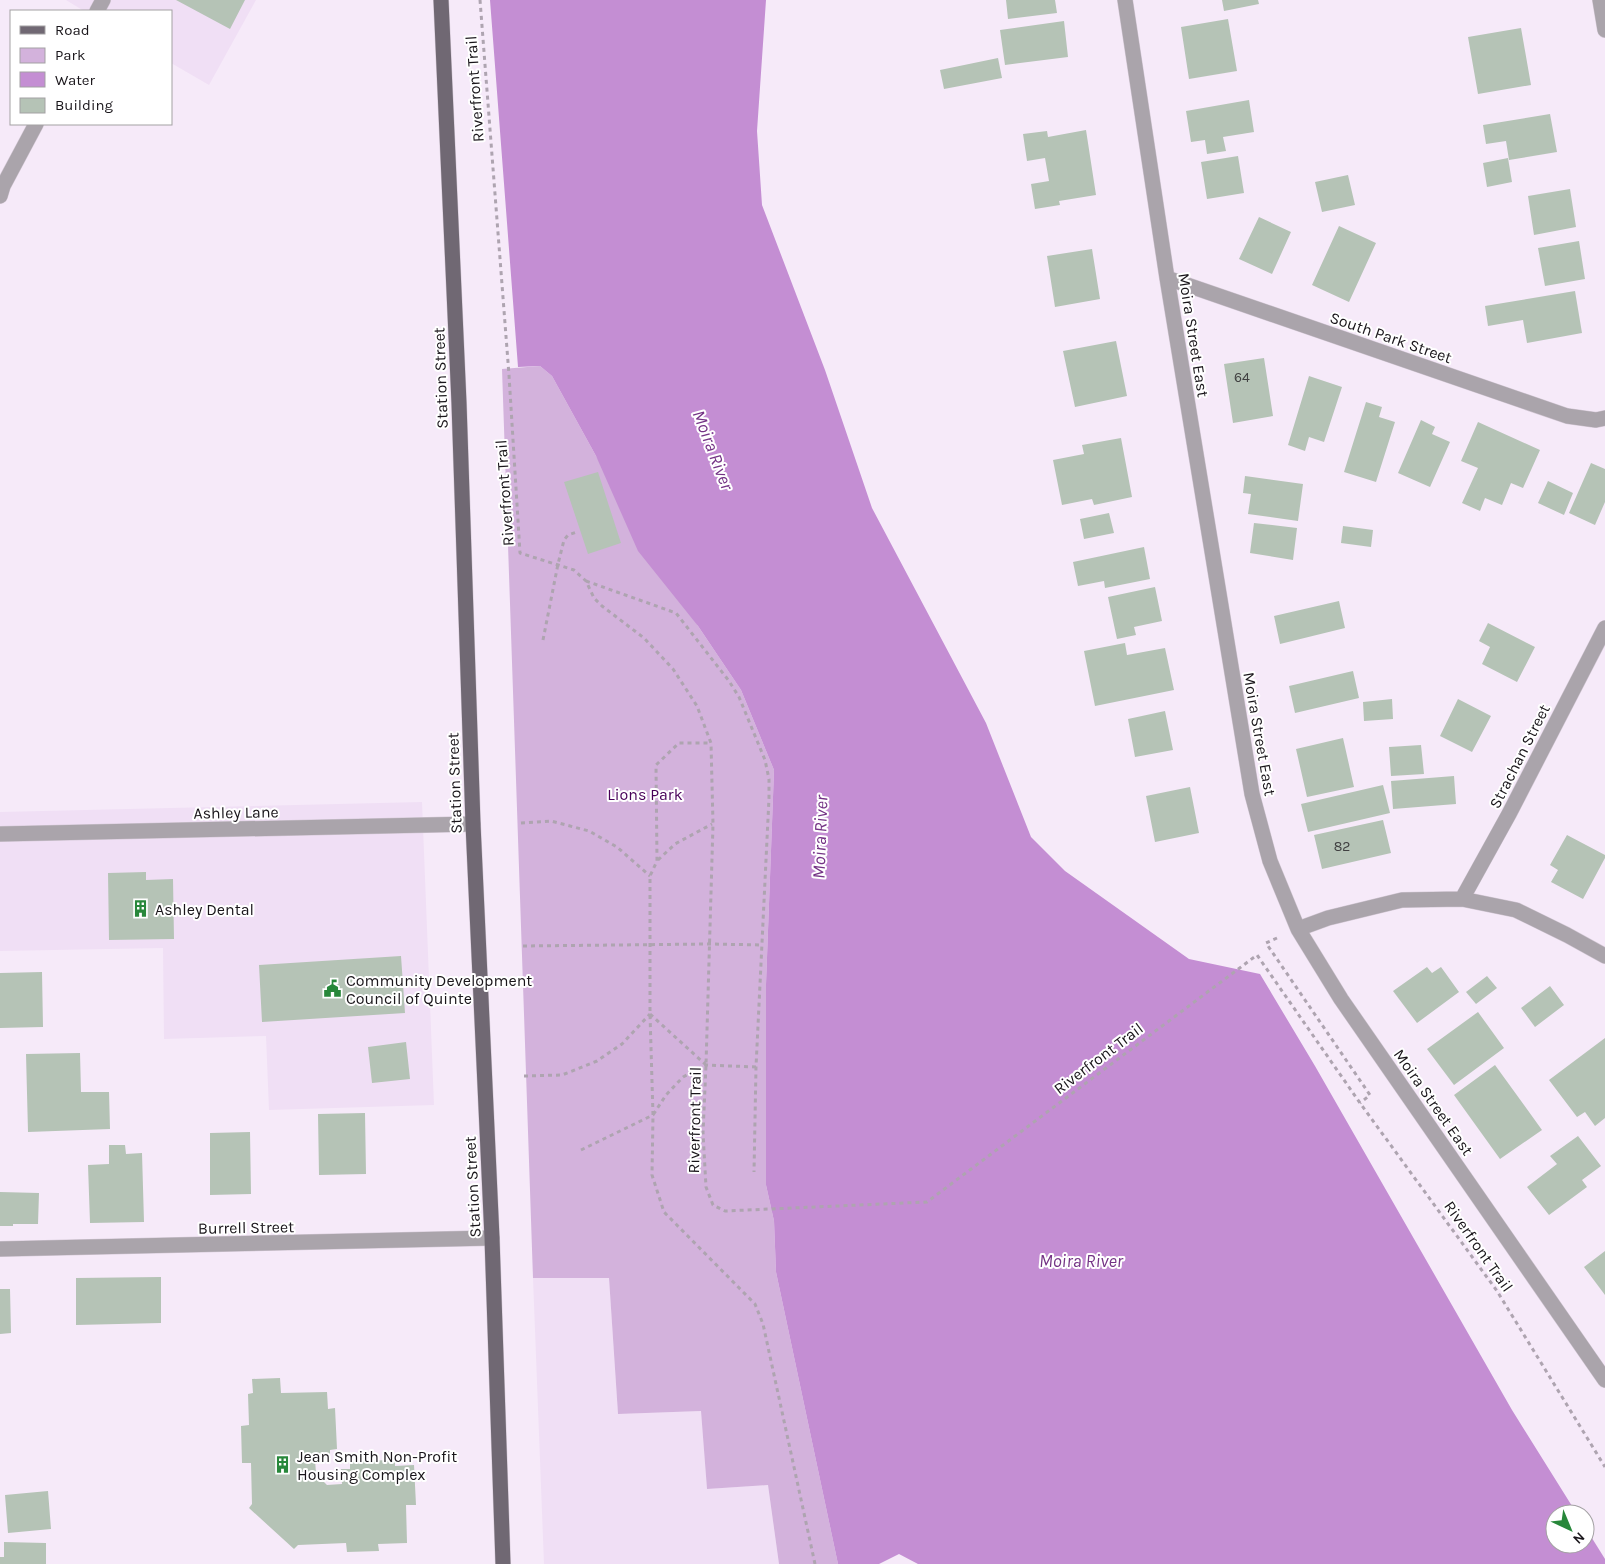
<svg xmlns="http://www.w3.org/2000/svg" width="1605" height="1564" viewBox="0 0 1605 1564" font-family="Karla,sans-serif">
<rect width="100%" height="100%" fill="#f6eaf9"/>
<path fill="#f0dff5" d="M66 0H256L209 85 171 63V11H84Z
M422 802 434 1105 269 1110 266 1036 164 1039 163 948 0 951V812Z
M533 1278H609L618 1414 701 1411 707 1489 768 1485 779 1564H544Z"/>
<path fill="#d3b2dc" d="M540 366 552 376 596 456 698 626 741 690 774 770 766 984V1185L774 1221 776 1272 838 1564H779L768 1485 707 1489 701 1411 618 1414 609 1278H533L502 369Z"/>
<path fill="#c48ed3" d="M490 0H766L757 131 762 205 825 370 872 508 986 723 1031 837 1065 871 1189 959 1260 974 1315 1066 1512 1410 1577 1514H1555V1544H1585V1527L1605 1559V1564H918L899 1554 879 1564H838L776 1272 774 1221 766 1185V984L774 770 741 690 698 626 638 551 596 456 552 376 540 366 518 367Z"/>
<path fill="#b5c3b6" d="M176 0H245L230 29Z
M1006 0H1055L1057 13 1008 19Z
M1222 0H1258L1259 4 1224 11Z
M1228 19 1237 71 1189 79 1181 27Z
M1064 21 1068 57 1005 65 1000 30Z
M1521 28 1531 85 1478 94 1468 37Z
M998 58 1002 78 944 89 940 70Z
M1249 100 1254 132 1223 137 1226 151 1207 154 1205 140 1191 142 1186 111Z
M1550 114 1557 152 1509 160 1506 141 1486 144 1483 125Z
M1086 130 1096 195 1059 201 1060 205 1035 209 1031 184 1049 181 1045 158 1027 161 1023 134 1047 131 1048 137Z
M1238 156 1244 193 1207 199 1201 162Z
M1508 158 1512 182 1487 187 1483 163Z
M1348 175 1355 205 1322 212 1315 182Z
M1570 189 1576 227 1534 235 1528 196Z
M1259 217 1291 232 1272 274 1239 259Z
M1339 226 1376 243 1349 302 1312 285Z
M1579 241 1585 279 1545 286 1538 248Z
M1092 249 1100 299 1055 307 1047 256Z
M1575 291 1582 333 1527 343 1523 320 1488 326 1485 306Z
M1116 341 1127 396 1075 407 1063 351Z
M1264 358 1273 416 1233 423 1224 364Z
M1309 376 1342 387 1324 442 1309 437 1305 451 1288 445Z
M1366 402 1382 407 1379 417 1395 422 1376 482 1344 472Z
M1421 420 1435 427 1432 434 1450 442 1430 487 1398 473Z
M1478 422 1540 450 1523 488 1511 483 1502 505 1485 498 1480 511 1462 503 1478 468 1461 461Z
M1121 438 1132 497 1094 505 1092 499 1062 505 1053 460 1084 454 1082 445Z
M1591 463 1605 469V502L1595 525 1569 513Z
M598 472 621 543 588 554 564 482Z
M1245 476 1303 484 1298 521 1248 514 1251 494 1243 493Z
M1548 481 1573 493 1564 515 1538 503Z
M1109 513 1114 533 1084 539 1080 519Z
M1254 523 1297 528 1293 560 1250 553Z
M1343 526 1373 530 1371 547 1341 543Z
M1144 547 1150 579 1105 588 1104 581 1078 586 1073 562Z
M1155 587 1162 621 1134 627 1136 635 1117 639 1108 597Z
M1339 601 1345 628 1280 644 1274 616Z
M1488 623 1535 647 1517 682 1482 664 1490 647 1479 641Z
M1125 643 1127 655 1165 648 1174 690 1095 706 1084 651Z
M1353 671 1359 698 1295 713 1289 686Z
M1392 699 1393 719 1364 721 1363 702Z
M1458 699 1491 716 1472 752 1440 736Z
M1165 711 1173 750 1135 757 1128 719Z
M1343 738 1354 787 1307 797 1296 749Z
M1421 745 1424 774 1391 776 1389 747Z
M1454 776 1456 804 1393 809 1391 781Z
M1383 785 1390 813 1308 832 1301 804Z
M1190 787 1199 833 1155 842 1146 796Z
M1383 820 1391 853 1322 869 1314 835Z
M1567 835 1605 855V858L1583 899 1551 882 1558 870 1550 865Z
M146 872V880L173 879 174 939 109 940 108 873Z
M401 956 405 1013 262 1022 259 965Z
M1427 967 1432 973 1441 967 1459 992 1417 1023 1393 991Z
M42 972 43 1027 0 1028V973Z
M1487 976 1497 988 1476 1004 1466 992Z
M1550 986 1564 1005 1535 1027 1521 1008Z
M1478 1012 1504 1048 1454 1085 1427 1049Z
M1605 1038V1118L1595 1126 1585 1112 1577 1117 1549 1080Z
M406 1042 410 1079 372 1083 368 1047Z
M80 1053 81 1092H109L110 1129 28 1132 26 1054Z
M1495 1065 1542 1130 1500 1159 1454 1095Z
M365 1113 366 1174 319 1175 318 1114Z
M250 1132 251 1194 210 1195V1133Z
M1578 1136 1601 1166 1582 1180 1587 1187 1549 1215 1527 1187 1557 1164 1550 1156Z
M109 1145H125L126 1154 142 1153 144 1222 90 1223 88 1165 109 1164Z
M0 1192 39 1193 38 1224H13V1226H0Z
M1605 1251V1295L1584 1267Z
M161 1277V1323L76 1325V1278Z
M0 1289H10L11 1333 0 1334Z
M280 1378 281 1393 327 1392 328 1409 335 1408 337 1449 330 1450V1458L315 1459 316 1474 327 1485 342 1484 341 1469H350V1461L395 1460V1466L414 1465 416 1505H406L407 1543 378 1544 379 1551 347 1552 346 1543 298 1545 294 1549 249 1508 252 1504 251 1463H242L241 1426 249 1425 248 1394 253 1393 252 1379Z
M48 1491 51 1529 8 1533 5 1495Z
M4 1542 46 1543V1564H0V1557H4Z"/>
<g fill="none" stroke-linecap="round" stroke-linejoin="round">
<defs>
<path id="minor" d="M1125 0 1167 278 1252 794 1270 861 1298 929 1341 999 1605 1380
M1600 0 1605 30
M97 11 103 0
M0 196 3 186 36 124
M1167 278 1567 416 1596 420 1605 418
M0 834 473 824
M1462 899 1509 814 1605 628
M1298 929 1328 918 1402 900 1462 899 1516 910 1567 935 1605 956
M0 1249 492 1238"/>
<path id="major" d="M441 0 459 403 473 824 492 1238 503 1564"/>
</defs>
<use href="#minor" stroke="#d3c8d5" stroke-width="16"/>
<use href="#major" stroke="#d3c8d5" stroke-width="16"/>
<path stroke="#aea4b0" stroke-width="3" stroke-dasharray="4 4" stroke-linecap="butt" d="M480 0 509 375 520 553 574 570 586 581 594 598 602 606 644 638 673 669 697 706 711 743 713 824 706 1065 703 1133 706 1187 713 1205 725 1211 927 1202 1257 955 1360 1103 1497 1291 1605 1467
M586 581 676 613 729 681 739 697 765 760 769 779V798L756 1067 754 1172
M543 640 558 564 564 540 568 535 577 532
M521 823 551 821 589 831 617 847 650 876
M658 860 675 844 712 824
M1277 938 1266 943 1370 1095 1360 1103
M523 946 710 944 763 945
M650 1014 706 1065
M756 1067 706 1065 683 1077 666 1095 653 1115 652 1175 664 1212 755 1304 763 1324 815 1564
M524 1076 562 1075 597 1061 622 1044 650 1014
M581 1150 653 1115 650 1014V876L657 861 656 765 679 743H711"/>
<use href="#minor" stroke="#aaa4ab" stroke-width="15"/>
<use href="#major" stroke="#706873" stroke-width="15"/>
</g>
<defs>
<symbol id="building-bare" viewBox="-9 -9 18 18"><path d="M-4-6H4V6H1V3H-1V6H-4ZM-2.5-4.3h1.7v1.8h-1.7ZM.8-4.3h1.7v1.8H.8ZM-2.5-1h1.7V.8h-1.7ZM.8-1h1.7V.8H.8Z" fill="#27873a" stroke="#fff" stroke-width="2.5" paint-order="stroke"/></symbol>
<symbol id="civic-bare" viewBox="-9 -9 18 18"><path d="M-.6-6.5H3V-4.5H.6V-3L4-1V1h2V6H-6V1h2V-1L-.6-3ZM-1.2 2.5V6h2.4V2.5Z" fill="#27873a" stroke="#fff" stroke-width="2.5" paint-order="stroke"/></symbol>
</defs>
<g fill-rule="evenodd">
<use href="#building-bare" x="128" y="896" width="25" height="25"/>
<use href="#civic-bare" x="320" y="976" width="25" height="25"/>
<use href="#building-bare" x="270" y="1452" width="25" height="25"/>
</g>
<g text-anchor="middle" stroke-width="4" stroke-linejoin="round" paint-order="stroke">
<g font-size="14" fill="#404041">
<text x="1242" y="382">64</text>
<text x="1342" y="851">82</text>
</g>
<g font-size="16" fill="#19151a" stroke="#fff">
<text transform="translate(474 89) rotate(-94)" y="6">Riverfront Trail</text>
<text transform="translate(1194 335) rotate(81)" y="6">Moira Street East</text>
<text transform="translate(1391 337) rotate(19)" y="6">South Park Street</text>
<text transform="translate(440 378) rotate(-92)" y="6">Station Street</text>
<text transform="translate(504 493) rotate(-94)" y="6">Riverfront Trail</text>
<text transform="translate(1260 734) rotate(80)" y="6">Moira Street East</text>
<text transform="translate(1519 756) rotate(-63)" y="6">Strachan Street</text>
<text transform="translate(454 783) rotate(-92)" y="6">Station Street</text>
<text transform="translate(236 812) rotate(-1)" y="6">Ashley Lane</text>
<text transform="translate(1098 1058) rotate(-37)" y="6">Riverfront Trail</text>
<text transform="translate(1434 1102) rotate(55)" y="6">Moira Street East</text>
<text transform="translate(694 1120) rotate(-89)" y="6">Riverfront Trail</text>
<text transform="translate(472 1187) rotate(-93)" y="6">Station Street</text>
<text transform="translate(246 1227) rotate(-1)" y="6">Burrell Street</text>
<text transform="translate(1479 1246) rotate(55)" y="6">Riverfront Trail</text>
</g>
<g font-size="16" fill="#480058" stroke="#fff">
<text x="645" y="800">Lions Park</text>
</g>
<g font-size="16" fill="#19151a" stroke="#fff" text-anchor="start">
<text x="155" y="915">Ashley Dental</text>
<text x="346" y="986">Community Development<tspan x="346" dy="18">Council of Quinte</tspan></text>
<text x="297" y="1462">Jean Smith Non-Profit<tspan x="297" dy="18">Housing Complex</tspan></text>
</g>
<g font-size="18" font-style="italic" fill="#743385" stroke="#fff">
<text transform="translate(713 450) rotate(69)" y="6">Moira River</text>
<text transform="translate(820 837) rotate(-88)" y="6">Moira River</text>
<text x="1081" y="1267">Moira River</text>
</g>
</g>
<rect x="10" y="10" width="162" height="115" fill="#ffffff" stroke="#a3a1a3"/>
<rect x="20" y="26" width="25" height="8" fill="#706873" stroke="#a3a1a3"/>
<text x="55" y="35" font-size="15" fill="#19151a">Road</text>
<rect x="20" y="48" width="25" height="15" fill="#d3b2dc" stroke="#a3a1a3"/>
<text x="55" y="60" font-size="15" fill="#19151a">Park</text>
<rect x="20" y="72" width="25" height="15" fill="#c48ed3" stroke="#a3a1a3"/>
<text x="55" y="85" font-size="15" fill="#19151a">Water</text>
<rect x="20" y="98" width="25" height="15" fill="#b5c3b6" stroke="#a3a1a3"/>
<text x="55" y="110" font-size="15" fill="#19151a">Building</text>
<g transform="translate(1570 1529) rotate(136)"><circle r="24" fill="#ffffff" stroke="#a3a1a3"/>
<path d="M0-4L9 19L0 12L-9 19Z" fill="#27873a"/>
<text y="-8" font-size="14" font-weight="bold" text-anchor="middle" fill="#19151a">N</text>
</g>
</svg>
